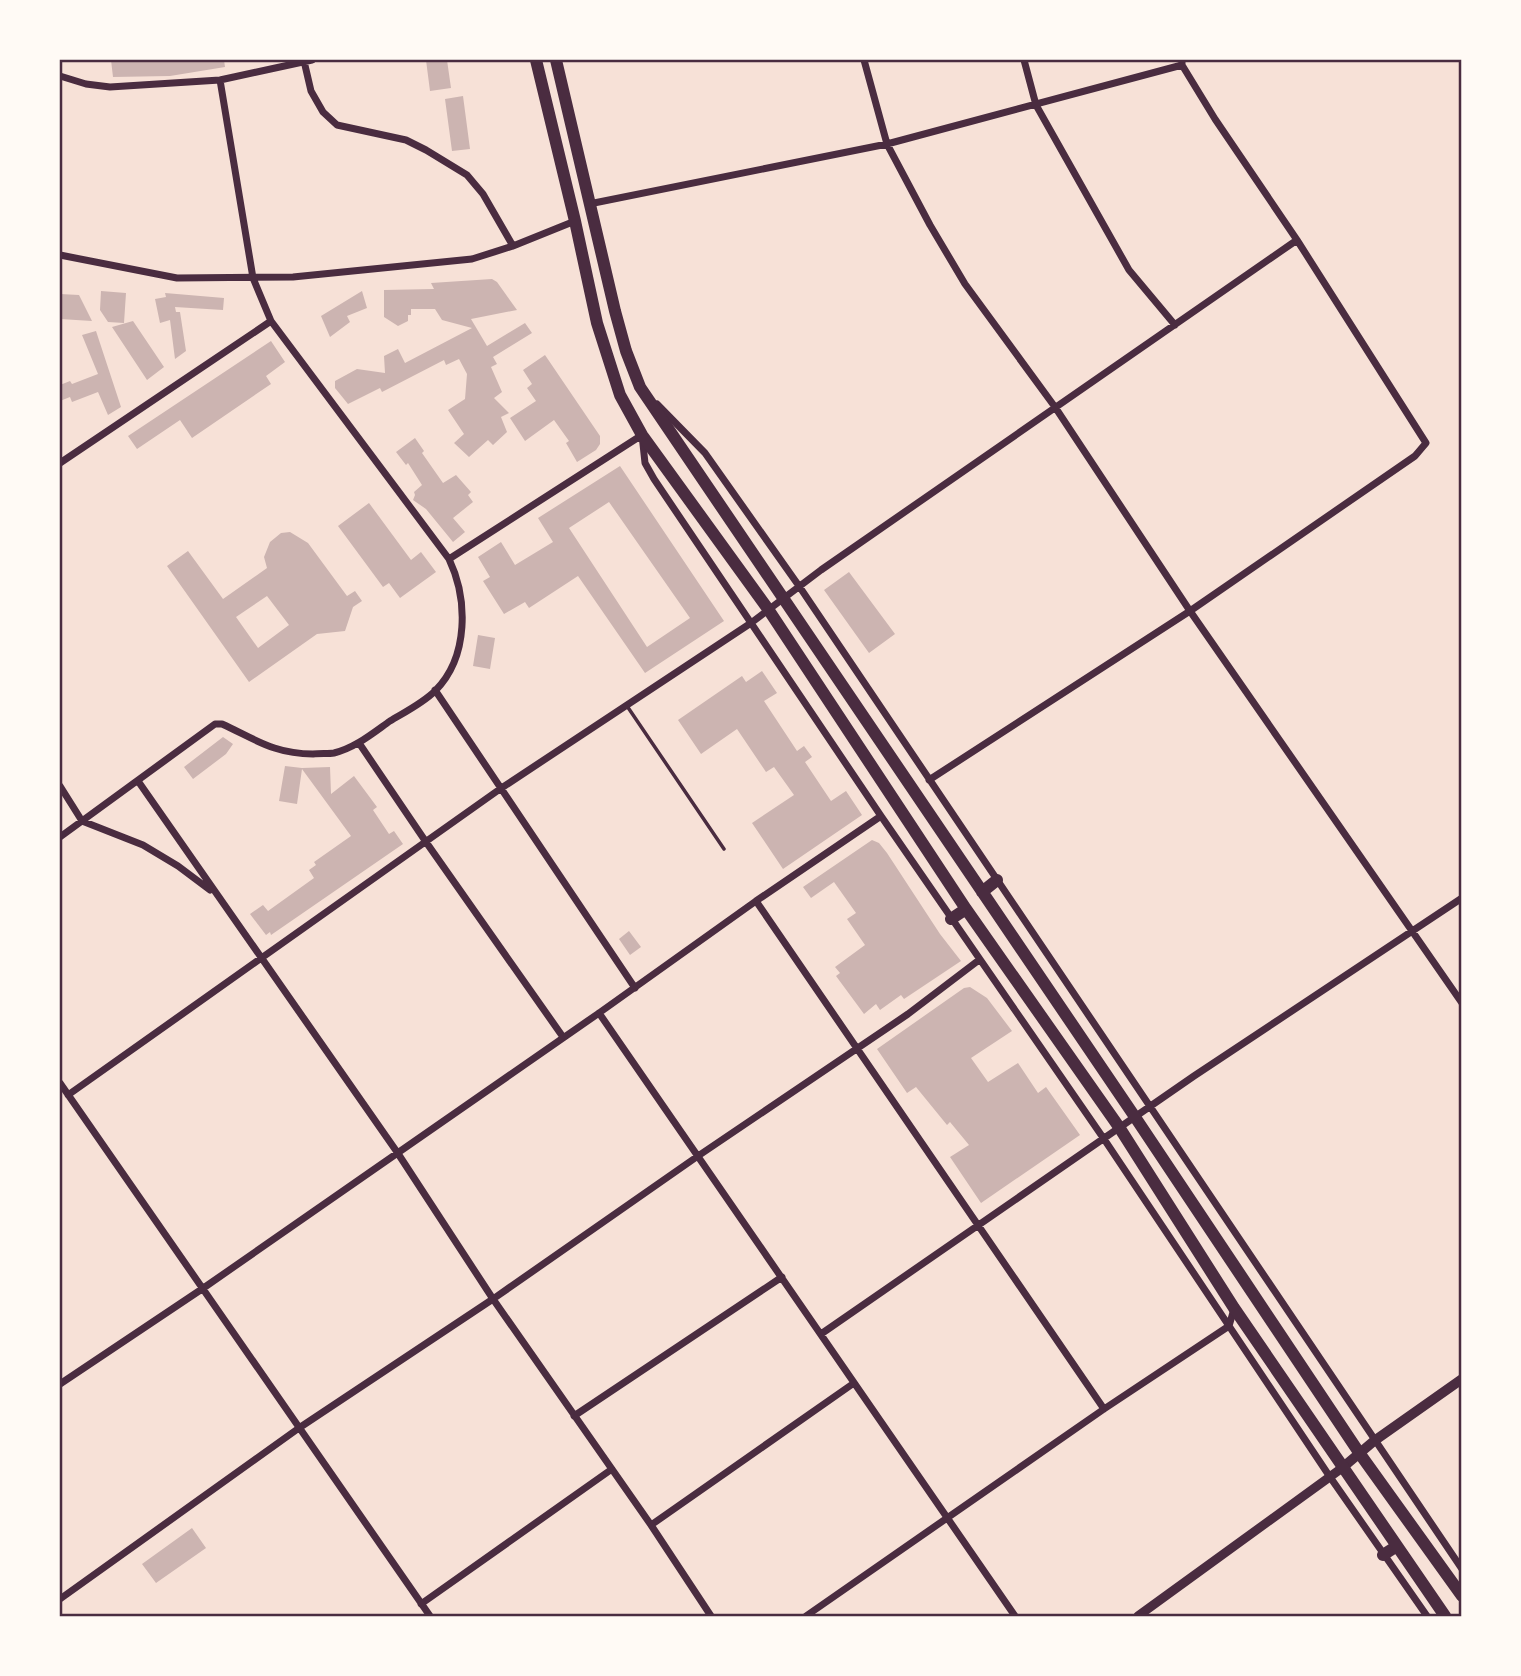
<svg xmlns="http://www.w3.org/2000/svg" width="1521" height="1676" viewBox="0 0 1521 1676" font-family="Ubuntu,sans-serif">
<rect width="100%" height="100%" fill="#f7e1d7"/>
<path fill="#ccb4b1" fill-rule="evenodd" d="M111 60H224L225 67 170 76 113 77Z
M426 60H447L451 88 430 91Z
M463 96 470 149 452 151 445 99Z
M492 279 497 282 517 310 471 319 487 346 525 323 532 333 493 357 497 364 491 367 502 392 494 398 509 413 501 417 507 432 493 445 488 440 469 457 454 443 464 434 448 410 465 399 467 374 459 359 446 365 444 360 382 392 380 388 348 404 335 388V381L357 369 385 373 384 356 398 349 405 363 472 328 442 320 435 309H411V315H408V321L398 326 384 317V290L434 289 431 283Z
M101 291 126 293 124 323 108 322 100 310Z
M362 291 367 308 347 316 350 322 330 337 321 316Z
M165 293 224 298 223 310 175 307 176 312H180L186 351 175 359 170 320 160 323 155 299 166 297Z
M60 294 79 295 92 321 60 319Z
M133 321 164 367 147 380 112 327Z
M96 331 121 407 108 415 98 392 72 402 70 397 60 401V385L70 381 72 384 98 374 82 335Z
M271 341 285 362 266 376 271 384 192 438 180 420 137 449 128 436Z
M545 355 600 436V444L596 450 577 462 566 443 569 441 554 420 525 441 510 418 536 401 527 388 532 384 523 370Z
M415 438 424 451 422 453 443 483 456 475 471 492 468 495 473 502 453 518 465 532 453 542 426 509 413 500 415 495 414 492 422 485 408 463 406 465 396 452Z
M620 466 724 621 645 673 578 576 529 608 525 602 504 614 483 581 490 577 478 557 501 542 515 565 553 542 538 518ZM609 502 690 618 647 647 569 528Z
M369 503 411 560 421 552 436 572 400 598 389 583 383 587 338 526Z
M290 532 308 543 347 596 355 591 362 601 353 607 345 631 317 634 249 682 167 566 188 551 223 599 267 568 264 557 270 542 281 533ZM267 596 289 625 258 648 236 617Z
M849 572 895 634 869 653 824 590Z
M478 635 495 638 490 669 473 666Z
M762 671 777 693 764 701 797 751 804 746 812 757 805 762 831 801 846 791 862 815 783 869 752 823 794 795 774 767 766 772 737 729 701 754 678 720 742 676 746 682Z
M223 737 233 744 226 754 193 779 184 767Z
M285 766 302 768 330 767 331 794 354 776 377 807 373 810 389 834 394 831 403 844 271 935 270 932 266 935 250 914 263 905 268 911 314 878 309 870 316 865 314 862 351 836 302 769 297 804 279 801Z
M872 840 879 843 887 853 940 934 961 961 904 999 901 995 880 1010 876 1004 864 1014 836 976 840 973 835 967 865 945 847 919 856 913 834 882 811 898 803 887Z
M629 931 641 947 630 955 619 939Z
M970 987 987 998 1012 1031 971 1058 988 1082 1018 1063 1038 1093 1046 1087 1080 1135 981 1203 950 1157 969 1145 950 1122 947 1125 916 1087 907 1093 877 1049 964 988Z
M192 1528 206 1548 156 1583 142 1564Z"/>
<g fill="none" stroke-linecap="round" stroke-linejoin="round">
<path stroke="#4a2c40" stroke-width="3.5" d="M627 706 724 849"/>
<path stroke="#4a2c40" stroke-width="7" d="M864 60 887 144 930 225 965 284 1055 407 1190 611 1462 1003
M1024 60 1036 105 1129 270 1175 325
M304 61 311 91 323 112 337 125 406 140 426 150 467 175 483 194 513 246
M60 76 86 84 110 87 220 80 312 60
M589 204 887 144 1182 65
M60 255 177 278 293 277 472 259 513 246 575 221
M657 404 705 453 799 586 1462 1569
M60 463 271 321 253 278 220 80
M449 559 642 435 645 463 654 479 881 816 1104 1139 1330 1477 1427 1616
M435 690 635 988
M359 743 426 842 563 1037
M929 780 1190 611 1415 456 1426 443 1297 240 1215 119 1182 65V60
M138 781 397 1152 493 1299 651 1525 711 1616
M60 786 82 821 143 845 178 866 210 890
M60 837 215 724H222C255 739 274 754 313 754 320 753 328 754 334 753 355 748 373 733 390 721 405 712 423 703 435 691 469 657 468 599 449 559L271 321
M756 901 1104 1409
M599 1013 1015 1616
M60 1083 430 1616
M68 1095 500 789 751 623 821 570 1297 240
M821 1334 1194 1076 1462 898
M60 1384 202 1289 599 1013 756 901 881 816
M574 1416 782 1277
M651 1525 854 1383
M60 1599 299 1428 493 1299 698 1156 908 1014 979 960
M421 1604 612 1469
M806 1616 1104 1409 1229 1326 1234 1309"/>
<path stroke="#4a2c40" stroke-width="9" d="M1138 1616 1342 1468"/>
<path stroke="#4a2c40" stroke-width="10" d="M1342 1468 1374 1441 1462 1379"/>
<path stroke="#4a2c40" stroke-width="12" d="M536 60 575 221 597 323 620 395 642 435 768 609 966 909 1119 1127 1234 1308 1445 1616
M556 60 615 311 626 351 640 387 1135 1117 1360 1454 1462 1596
M982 892 997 880
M951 919 966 909
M1383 1555 1397 1546"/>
</g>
<rect width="1521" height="1676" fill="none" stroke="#fffaf5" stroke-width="122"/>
<rect x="61" y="61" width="1399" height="1554" fill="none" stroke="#4a2c40" stroke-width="2.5"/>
</svg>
